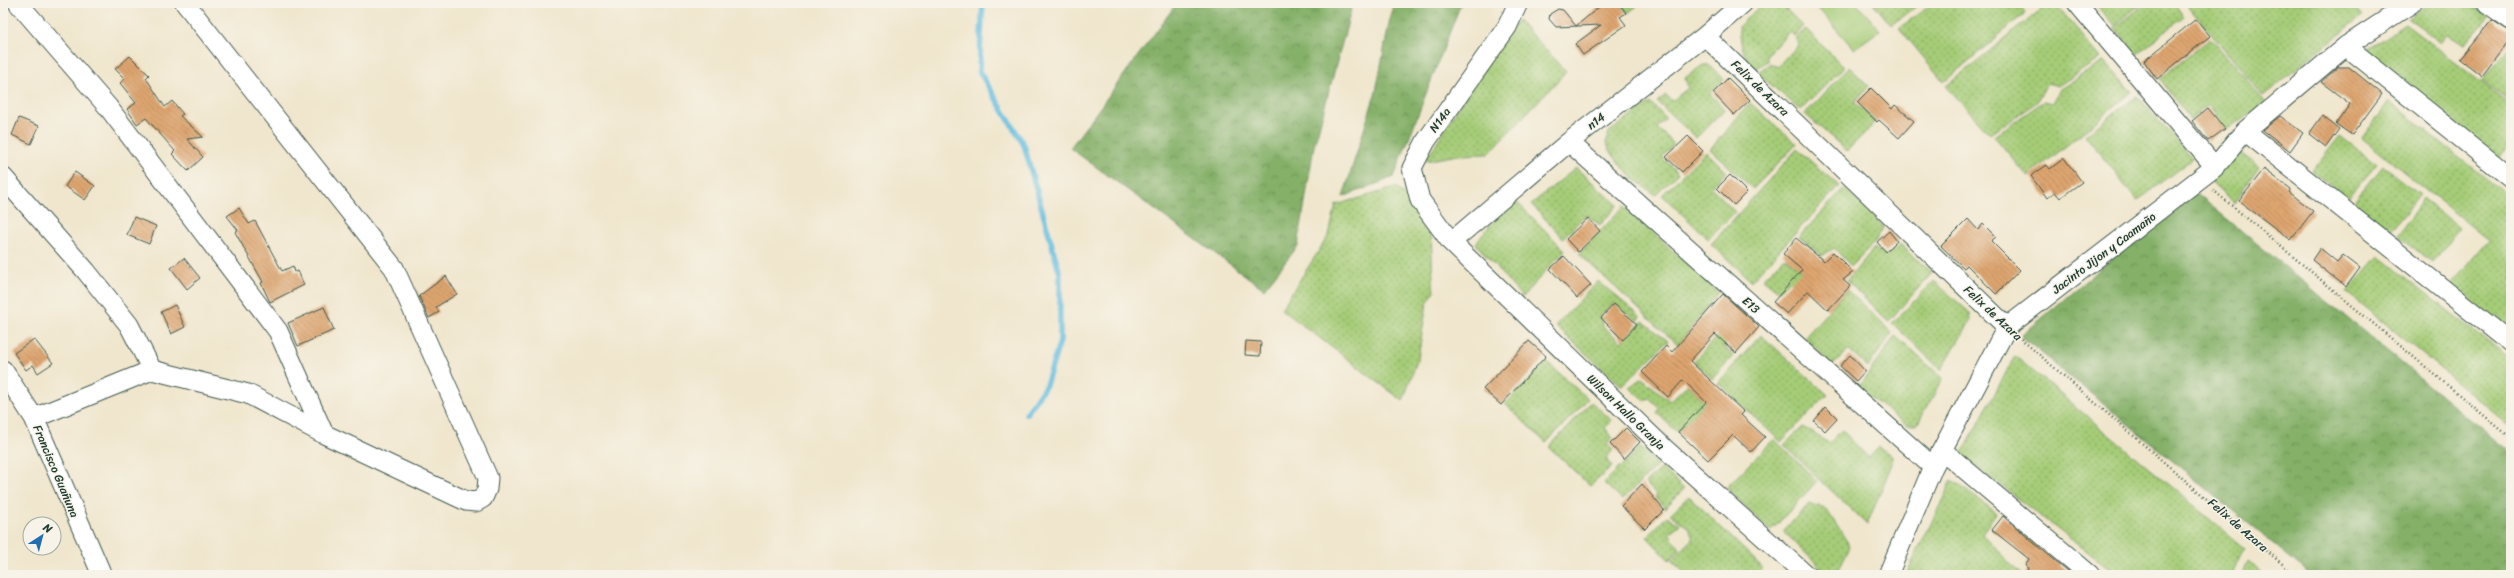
<svg xmlns="http://www.w3.org/2000/svg" width="2514" height="578" viewBox="0 0 2514 578" font-family="Sriracha,sans-serif">
<defs>
<pattern id="grass-dots" width="8" height="8" patternUnits="userSpaceOnUse"><rect width="8" height="8" fill="#a5cc77"/><path d="M2 2h.1M6 6h.1" fill="none" stroke="#86a762" stroke-width="1.8" stroke-linecap="round"/></pattern>
<pattern id="forest-crowns" width="20" height="18" patternUnits="userSpaceOnUse"><rect width="20" height="18" fill="#84b068"/><path d="M2 6a3 3 0 1 1 6 0M12 15a3 3 0 1 1 6 0" fill="none" stroke="#6b9056"/></pattern>
<pattern id="building-back-hatch" width="6" height="6" patternUnits="userSpaceOnUse"><rect width="6" height="6" fill="#dea570"/><path d="M-1 5l2 2M0 0l6 6M5-1l2 2" fill="none" stroke="#b3885d"/></pattern>
</defs>
<rect width="100%" height="100%" fill="#f7f3e8"/>
<filter id="ink" filterUnits="userSpaceOnUse"><feTurbulence type="fractalNoise" baseFrequency=".025" numOctaves="2"/><feDisplacementMap in="SourceGraphic" scale="8" xChannelSelector="R" yChannelSelector="G"/><feConvolveMatrix kernelMatrix="1 2 1 2 8 2 1 2 1" color-interpolation-filters="sRGB"/></filter>
<filter id="wash" filterUnits="userSpaceOnUse"><feTurbulence type="fractalNoise" baseFrequency=".012" numOctaves="4" result="noise"/><feDisplacementMap in="SourceGraphic" scale="16" xChannelSelector="R" yChannelSelector="G"/><feGaussianBlur stdDeviation="0.9" result="paint"/><feColorMatrix in="noise" values="0 0 0 0 0 0 0 0 0 0 0 0 0 0 0 0 0 1.4 0 .05"/><feComposite in="paint" operator="in"/></filter>
<g filter="url(#wash)">
<rect width="100%" height="100%" fill="#f0e6cd"/>
<path fill="url(#grass-dots)" stroke="#628456" d="M1620 3H1641L1628 13Z
M1763 3H1780L1803 26 1794 36 1789 32 1767 55V61L1756 69C1742 58 1741 43 1739 26Z
M1873 3H1921L1891 25Z
M1933 3H2017L2025 13 1944 82 1899 28Z
M2049 3H2055L2101 58 2058 86 2047 83 2037 102 1990 134 1946 86Z
M2093 3H2142L2115 25Z
M2147 3H2160L2164 6 2168 3H2174L2184 17 2136 55 2114 28Z
M2186 3H2351L2362 16 2263 96Z
M2430 3H2468L2488 17 2464 45 2447 34 2440 42 2408 19Z
M1518 20 1566 72 1488 154 1458 155 1425 161 1474 82Z
M2405 24 2511 105V142L2497 159 2366 50Z
M1806 29 1844 67 1801 110 1757 73 1770 63 1778 67 1799 44 1795 38Z
M2211 38 2266 103 2226 130 2209 105 2190 119 2160 79Z
M2511 44V102L2482 81Z
M2104 61 2132 92 2028 177 1994 136 2044 101 2053 103 2060 89Z
M1703 65H1709L1724 79 1710 94 1725 110 1696 138 1657 102 1666 95 1672 101 1688 88 1685 78Z
M1849 67 1869 86 1854 102 1876 122 1847 151 1805 114Z
M2137 96 2193 158 2137 201 2085 135Z
M2389 101 2511 198V325L2507 331 2451 285 2488 240 2362 138Z
M1650 103 1666 118 1657 128 1674 144 1662 157 1678 173 1656 195C1635 181 1617 165 1606 143L1609 132Z
M1750 103 1797 144 1753 189 1710 149Z
M2340 136 2377 164 2348 198 2312 171Z
M1797 149 1839 186 1751 281 1711 244Z
M1706 151 1727 172 1711 187 1735 212 1708 239 1662 195Z
M2240 152 2259 166 2234 203 2208 179Z
M2383 166 2420 195 2386 236 2350 206Z
M1576 168 1618 205 1600 225 1586 215 1563 238 1531 204Z
M1397 187 1431 230 1433 280 1434 292 1427 303 1418 358 1403 401 1281 309 1329 235 1336 205Z
M1844 188 1884 227 1873 244 1851 266 1834 248 1822 256 1799 237Z
M2423 199 2459 228 2433 262 2397 236Z
M1515 200 1565 250 1522 297 1476 244 1489 226Z
M1624 206 1718 292 1678 345 1579 254Z
M1900 244 1932 273 1888 322 1847 281 1874 248 1888 256Z
M2379 256 2511 360V427L2347 292Z
M1785 257 1805 273 1794 286 1789 281 1778 291 1763 279Z
M1598 281 1640 316 1637 321 1614 303 1600 315 1603 326 1621 342 1643 321 1668 341 1622 386 1555 326Z
M1934 281 1970 313 1971 320 1941 370 1892 323Z
M1847 290 1892 333 1868 367 1849 350 1832 366 1805 337Z
M1719 334 1727 342 1724 346 1733 356 1712 379 1694 361Z
M1761 335 1828 395 1781 442 1718 383Z
M1895 336 1943 378 1917 425H1906L1858 388Z
M2015 356 2244 548 2232 575H2117L1961 455Z
M1547 362 1588 399 1546 443 1505 404Z
M1642 378 1670 401 1687 385 1705 402 1677 432 1657 413 1660 408 1649 398 1645 401 1629 387Z
M1591 402 1612 420 1605 428 1613 438 1607 444 1613 450 1606 459 1612 467 1590 486 1549 447Z
M1803 427 1829 443 1842 430 1869 458 1879 447 1892 456V464L1867 525 1784 445Z
M1774 439 1817 481 1771 531 1726 488Z
M1640 447 1658 465 1622 500 1604 483Z
M1662 467 1684 489 1665 508 1656 499V494L1645 483Z
M1952 480 1997 513 1982 533 2022 575 1907 573Z
M1689 496 1763 568 1756 575H1687L1671 560 1693 539 1689 528 1670 514Z
M1810 503 1814 506 1819 505 1828 512 1850 546 1836 575 1827 574 1783 531Z
M1667 516 1680 524 1669 533 1680 549 1669 560 1647 537Z
M2248 561 2264 575H2243Z"/>
<path fill="url(#forest-crowns)" stroke="#52764e" d="M1177 3H1353L1314 146 1298 246 1264 289 1070 148Z
M1393 3H1461L1394 177 1343 197 1376 91Z
M2192 190 2511 453V575H2311L2021 336Z"/>
<path fill="#a5cc77" stroke="#628456" d="M1856 3 1880 30 1854 49 1814 4Z"/>
<g fill="none" stroke-linecap="round" stroke-linejoin="round">
<path stroke="#62bde0" stroke-width="5.5" d="M983 3 979 71 1024 145 1060 274V341L1046 385 1026 414"/>
</g>
<g id="blocks">
<path fill="url(#building-back-hatch)" d="M1604 3H1619L1626 13 1620 17 1626 25 1583 55 1575 44 1601 25 1556 27 1549 19 1550 14 1558 9 1563 10 1576 26Z
M2196 19 2210 36 2157 79 2144 61Z
M2492 20 2511 32V38L2482 76 2460 59Z
M130 56 149 75 146 78 165 107 172 101 183 114 180 116 203 137 187 139 203 157 188 171 172 154 175 151 146 118 137 124 127 109 136 103 120 83 125 79 115 69Z
M2338 67H2349L2382 94 2352 135 2336 124 2350 104 2321 82Z
M1728 78 1750 100 1734 115 1713 93Z
M1871 88 1892 109 1895 105 1914 121 1899 138 1879 120 1877 122 1857 102Z
M2208 108 2225 129 2208 141 2192 121Z
M2280 116 2303 133 2290 151 2263 130Z
M2322 116 2339 129 2326 147 2309 134Z
M19 118 39 126 31 144 12 135Z
M1688 136 1703 151 1682 172 1666 157Z
M2064 158 2082 182 2060 198 2055 192 2047 198 2031 176 2047 165 2050 169Z
M2264 169 2291 189 2289 192 2313 211 2291 240 2239 201Z
M75 172 95 186 85 200 65 186Z
M1730 175 1747 192 1734 205 1717 188Z
M239 208 249 224 255 221 282 271 293 266 295 272 298 271 304 285 270 302 261 283 263 282 235 232 238 230 227 216Z
M134 217 156 226 149 244 127 235Z
M1588 218 1600 231 1578 252 1566 239Z
M1968 219 1978 230 1983 224 1996 237 1991 241 2020 270 1996 294 1967 265 1964 268 1941 246Z
M1889 231 1897 241 1886 252 1877 242Z
M1796 238 1824 261 1833 252 1853 272 1843 280 1850 286 1828 310 1808 291 1787 314 1773 302 1802 270 1783 254Z
M2320 248 2337 262 2343 255 2360 268 2346 287 2312 260Z
M1564 256 1591 285 1577 298 1550 269Z
M184 258 200 278 187 289 171 268Z
M446 276 457 294 436 307 439 312 429 318 419 296Z
M1723 294 1759 327 1736 353 1715 334 1690 361 1744 412 1741 415 1765 437 1751 452 1733 435 1708 460 1678 432 1706 402 1683 380 1668 397 1642 372 1666 346 1672 352Z
M1614 304 1637 324 1623 340 1601 318Z
M175 305 185 327 171 334 161 312Z
M324 307 334 330 298 346 288 323Z
M34 339 53 363 38 373 33 365 26 370 14 353Z
M1246 341 1261 342 1260 356 1245 355Z
M1529 341 1546 356 1501 405 1483 389Z
M1850 355 1865 371 1856 381 1840 366Z
M1826 407 1837 418 1825 431 1814 421Z
M1626 428 1640 442 1624 459 1610 444Z
M1642 484 1664 510 1645 529 1621 506Z
M2003 516 2035 544 2073 575H2025L2028 568 2025 566 2029 559 1992 530Z"/>
</g>
</g>
<g filter="url(#ink)">
<use href="#blocks" fill-opacity="0" stroke="#3e564b" stroke-width="1"/>
<g fill="none" stroke-linecap="round" stroke-linejoin="round">
<defs>
<path id="minor" d="M18 3 108 107 278 331 324 434
M1518 3 1507 27 1426 141 1412 168 1420 200 1451 242 1665 449 1806 575
M2077 3 2215 167
M2487 3 2511 20
M1705 36 2007 327
M2346 46 2511 178
M2245 131 2511 343
M1569 142 1933 467
M3 177 86 271 129 325 152 370
M1451 242 1569 142 1705 36 1743 3
M3 370 34 418 102 575
M34 418 152 370 248 394 324 434 466 501 476 502 483 498 487 489 488 478 394 268 185 3
M1942 450 2090 575
M1888 575 1933 467 2007 327 2215 167 2245 131 2346 46 2412 3"/>
</defs>
<use href="#minor" stroke="#3e564b" stroke-width="21"/>
<path stroke="#3e564b" stroke-width="2.5" stroke-dasharray="1 3" stroke-linecap="butt" d="M2213 190 2511 438
M2021 339 2295 575"/>
<use href="#minor" stroke="#fff" stroke-width="19"/>
</g>
</g>
<g text-anchor="middle" stroke-width="3" stroke-linejoin="round" paint-order="stroke">
<g font-size="12" fill="#1f3d34" stroke="#f7f3e8">
<text transform="translate(1760 88) rotate(44)" y="4">Felix de Azara</text>
<text transform="translate(1440 120) rotate(-54)" y="4">N14a</text>
<text transform="translate(1596 121) rotate(-38)" y="4">n14</text>
<text transform="translate(2104 253) rotate(-37)" y="4">Jacinto Jijon y Caamaño</text>
<text transform="translate(1751 305) rotate(42)" y="4">E13</text>
<text transform="translate(1993 313) rotate(43)" y="4">Felix de Azara</text>
<text transform="translate(1626 412) rotate(44)" y="4">Wilson Hallo Granja</text>
<text transform="translate(56 471) rotate(67)" y="4">Francisco Guañuna</text>
<text transform="translate(2238 525) rotate(41)" y="4">Felix de Azara</text>
</g>
</g>
<rect width="2514" height="578" fill="none" stroke="#f7f3e8" stroke-width="16"/>
<g transform="translate(42 536) rotate(36)"><circle r="19" fill="#f7f3e8" stroke="#a1aaa0"/>
<path d="M0-3L7 15L0 10L-7 15Z" fill="#1f6fb2"/>
<text y="-6" font-size="11" font-weight="bold" text-anchor="middle" fill="#1f3d34">N</text>
</g>
</svg>
